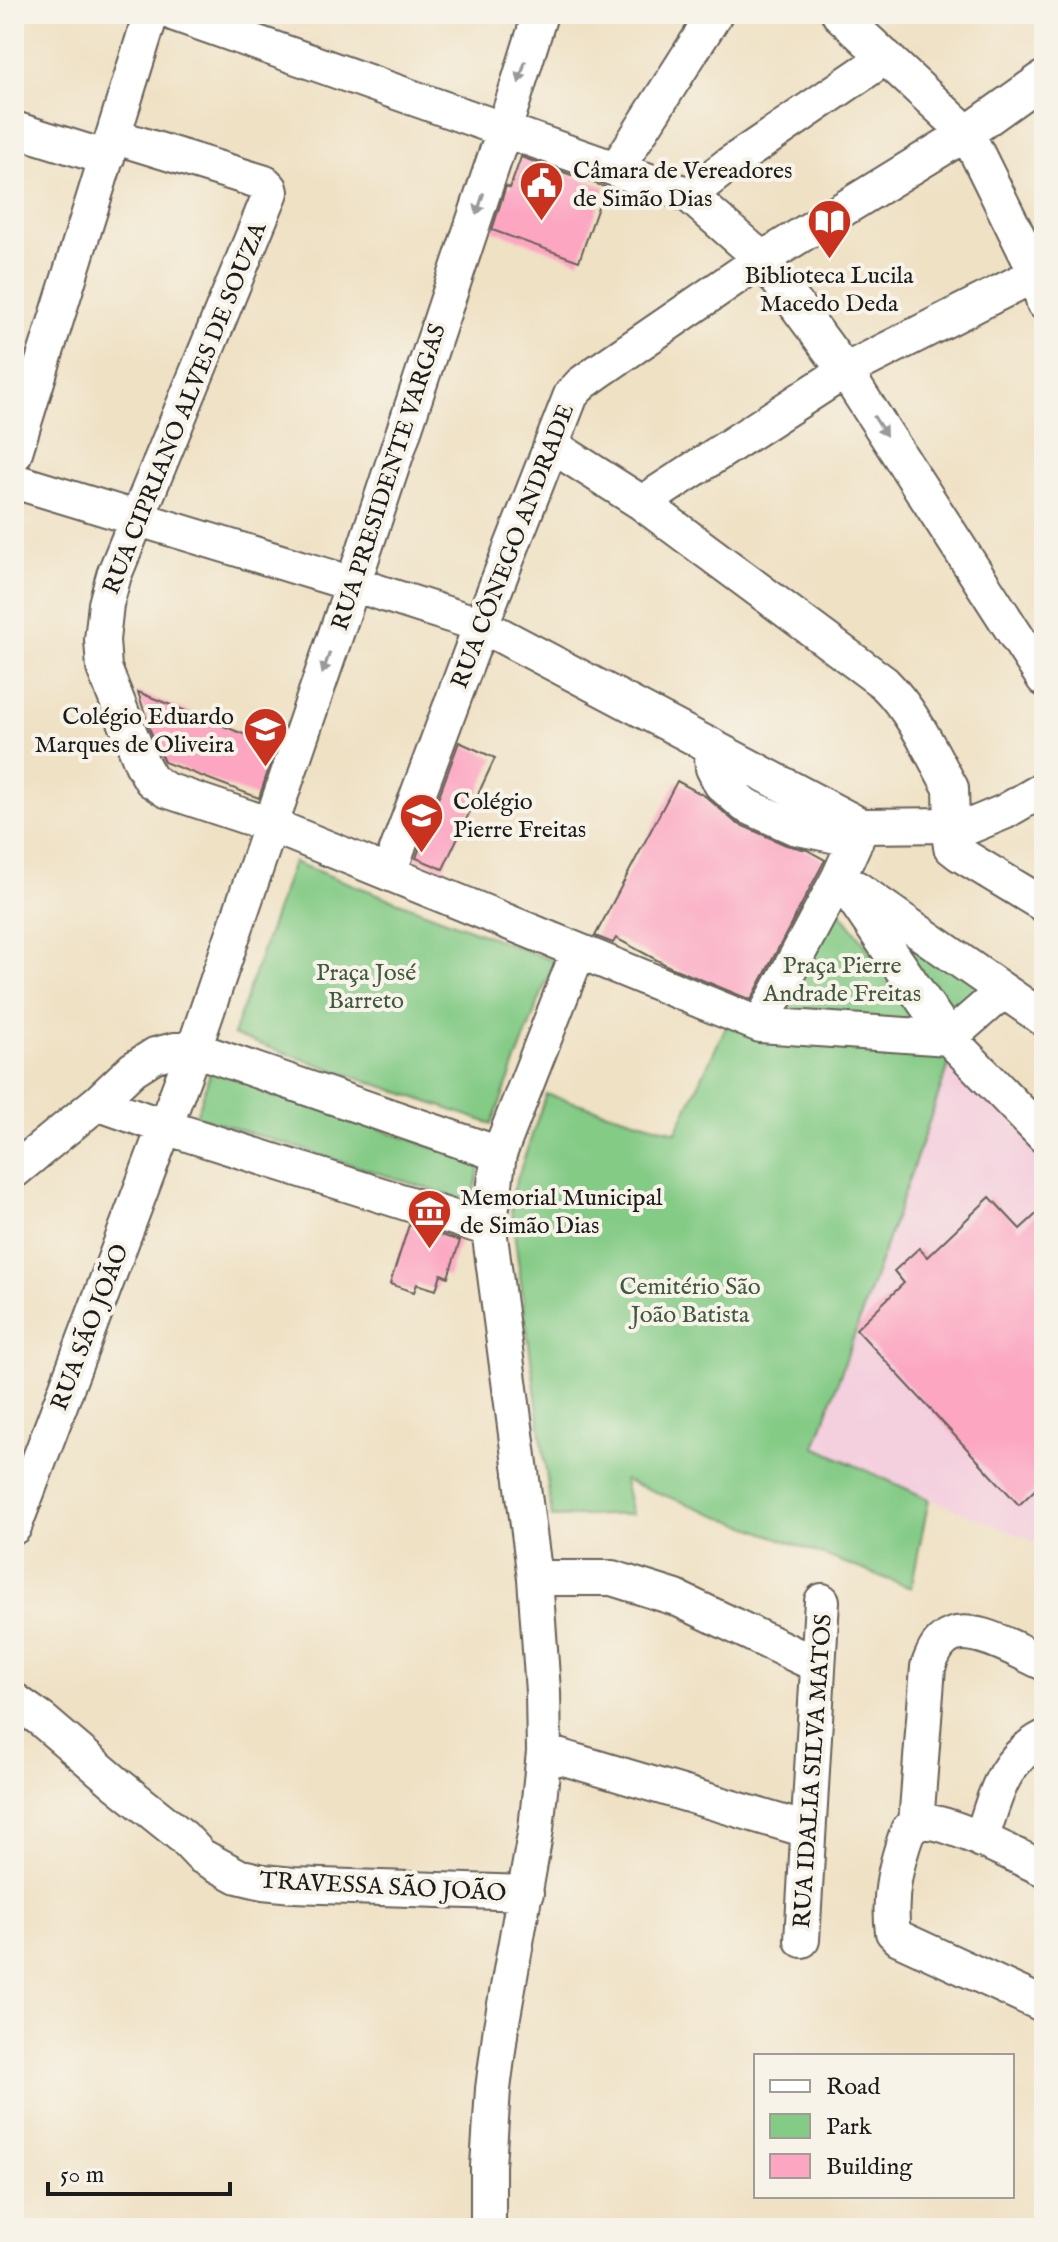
<svg xmlns="http://www.w3.org/2000/svg" width="1058" height="2242" viewBox="0 0 1058 2242" font-family="'IM FELL English',serif">
<rect width="100%" height="100%" fill="#f7f3e8"/>
<filter id="ink" filterUnits="userSpaceOnUse"><feTurbulence type="fractalNoise" baseFrequency=".0125" numOctaves="2"/><feDisplacementMap in="SourceGraphic" scale="16" xChannelSelector="R" yChannelSelector="G"/><feConvolveMatrix kernelMatrix="1 2 1 2 8 2 1 2 1" color-interpolation-filters="sRGB"/></filter>
<filter id="wash" filterUnits="userSpaceOnUse"><feTurbulence type="fractalNoise" baseFrequency=".006" numOctaves="4" result="noise"/><feDisplacementMap in="SourceGraphic" scale="32" xChannelSelector="R" yChannelSelector="G"/><feGaussianBlur stdDeviation="1.8" result="paint"/><feColorMatrix in="noise" values="0 0 0 0 0 0 0 0 0 0 0 0 0 0 0 0 0 1.4 0 .05"/><feComposite in="paint" operator="in"/></filter>
<g filter="url(#wash)">
<rect width="100%" height="100%" fill="#efe1c4"/>
<path fill="#f4cfde" d="M951 1059 1044 1155V1545L929 1499 815 1448Z"/>
<path fill="#84cb86" stroke="#507451" stroke-width="2" d="M293 862 554 961 492 1124 233 1035Z
M835 905 921 1017 916 1029 783 1008Z
M892 919 983 987 951 1014 884 931Z
M729 1020 756 1034 951 1059 815 1447 929 1499 911 1588 624 1480 632 1514 552 1517 510 1200 546 1094 676 1132Z
M211 1070 481 1164 471 1202 196 1116Z"/>
<g id="blocks">
<path fill="#fca6c2" d="M521 157 605 187 579 261 492 230 506 186 510 188Z
M138 692 276 747 259 798 164 762 150 730Z
M459 742 495 758 443 869 416 858Z
M677 781 705 796 736 823 786 845 807 850 825 860 751 1000 668 966 616 938 613 943 595 936Z
M990 1197 1020 1229 1044 1207V1481L1019 1505 856 1329 904 1283 894 1271 919 1248 927 1257Z
M409 1225 460 1241 448 1277 441 1274 436 1290 417 1284 414 1292 390 1284Z"/>
</g>
</g>
<g filter="url(#ink)">
<use href="#blocks" fill-opacity="0" stroke="#666157" stroke-width="2"/>
<g fill="none" stroke-linecap="round" stroke-linejoin="round">
<defs>
<path id="minor" d="M175 14 689 195 762 259 845 371 1044 679
M839 14 967 133 1036 273 1044 303
M14 129 107 158
M113 136 265 183 270 188 271 192 114 575 106 604 102 640 104 668 142 764 151 780 166 790 271 825 760 1025 949 1038 1003 991
M617 168 715 14
M689 195 728 165 886 57
M551 445 642 503 884 683C914 713 931 752 951 788L952 825 950 839 951 847 960 854 1044 905
M14 455 151 14
M14 481 353 584 481 625 862 826 952 825 968 827 1004 812 1044 789
M642 503 845 371 1044 270
M711 745 713 768 721 784 745 805 794 827 856 840
M389 872 481 625 571 395 581 384 599 371 762 259 967 133 1044 78
M839 877 949 1038 1044 1136
M856 888 1044 1019
M760 1025 839 877 862 826
M97 1103 165 1127 489 1229
M14 1171 97 1103 133 1069 155 1055 175 1050 194 1049 499 1154
M14 1527 194 1049 353 584 504 130 540 14
M535 1578H612L676 1598 817 1665
M14 1700 42 1720 117 1784 183 1837 201 1856 238 1876 263 1882 293 1885 526 1893
M544 1752 807 1830
M916 1824 928 1667C932 1657 935 1647 944 1640 967 1619 1019 1652 1044 1663
M981 1840C995 1798 1001 1760 1044 1738
M1044 1869C1021 1858 947 1820 925 1822 918 1822 914 1826 908 1830 896 1864 888 1895 893 1932L899 1938 1044 2005
M802 1940 822 1601
M488 2228V2166L493 2089 501 2027 536 1829 544 1752 543 1692 535 1578 489 1229 499 1154 578 952"/>
</defs>
<use href="#minor" stroke="#666157" stroke-width="38"/>
<use href="#minor" stroke="#fff" stroke-width="34"/>
</g>
<defs><path id="oneway-solid" d="M-6-.8H1V-3.2L6.5 0L1 3.2V.8H-6Z" transform="scale(2)"/></defs>
<g fill="#999">
<use href="#oneway-solid" transform="translate(522 72) rotate(107)"/>
<use href="#oneway-solid" transform="translate(480 204) rotate(108)"/>
<use href="#oneway-solid" transform="translate(880 426) rotate(57)"/>
<use href="#oneway-solid" transform="translate(326 663) rotate(109)"/>
</g>
</g>
<defs>
<symbol id="civic-pin" viewBox="-11 -11 22 30"><path d="M0 17L-7.5 6A9.5 9.5 0 1 1 7.5 6Z" fill="#c8321e" stroke="#f7f3e8"/><path d="M-.6-6.5H3V-4.5H.6V-3L4-1V1h2V6H-6V1h2V-1L-.6-3ZM-1.2 2.5V6h2.4V2.5Z" fill="#fff"/></symbol>
<symbol id="library-pin" viewBox="-11 -11 22 30"><path d="M0 17L-7.5 6A9.5 9.5 0 1 1 7.5 6Z" fill="#c8321e" stroke="#f7f3e8"/><path d="M-6-4Q-3-5.5-.7-3.5V5Q-3 3-6 4ZM6-4Q3-5.5 .7-3.5V5Q3 3 6 4Z" fill="#fff"/></symbol>
<symbol id="school-pin" viewBox="-11 -11 22 30"><path d="M0 17L-7.5 6A9.5 9.5 0 1 1 7.5 6Z" fill="#c8321e" stroke="#f7f3e8"/><path d="M0-5L7-2L0 1L-7-2ZM-4 1L0 2.5L4 1V4Q0 6-4 4Z" fill="#fff"/></symbol>
<symbol id="museum-pin" viewBox="-11 -11 22 30"><path d="M0 17L-7.5 6A9.5 9.5 0 1 1 7.5 6Z" fill="#c8321e" stroke="#f7f3e8"/><path d="M0-6L6-3V-2H-6V-3ZM-5-1h2V3h-2ZM-1-1h2V3h-2ZM3-1h2V3H3ZM-6 4H6V6H-6Z" fill="#fff"/></symbol>
</defs>
<g fill-rule="evenodd">
<use href="#civic-pin" x="516" y="158" width="51" height="69"/>
<use href="#library-pin" x="804" y="196" width="51" height="69"/>
<use href="#school-pin" x="240" y="704" width="51" height="69"/>
<use href="#school-pin" x="396" y="790" width="51" height="69"/>
<use href="#museum-pin" x="404" y="1186" width="51" height="69"/>
</g>
<g text-anchor="middle" stroke-width="8" stroke-linejoin="round" paint-order="stroke">
<g font-size="24" fill="#1c1c1c" stroke="#f7f3e8" text-anchor="start">
<text x="573" y="178">Câmara de Vereadores<tspan x="573" dy="28">de Simão Dias</tspan></text>
<text x="829" y="283" text-anchor="middle">Biblioteca Lucila<tspan x="829" dy="28">Macedo Deda</tspan></text>
<text x="234" y="724" text-anchor="end">Colégio Eduardo<tspan x="234" dy="28">Marques de Oliveira</tspan></text>
<text x="453" y="809">Colégio<tspan x="453" dy="28">Pierre Freitas</tspan></text>
<text x="460" y="1205">Memorial Municipal<tspan x="460" dy="28">de Simão Dias</tspan></text>
</g>
<g font-size="24" fill="#1c1c1c" stroke="#f7f3e8">
<text transform="translate(184 408) rotate(-68)" y="8">RUA CIPRIANO ALVES DE SOUZA</text>
<text transform="translate(388 477) rotate(-72)" y="8">RUA PRESIDENTE VARGAS</text>
<text transform="translate(512 546) rotate(-69)" y="8">RUA CÔNEGO ANDRADE</text>
<text transform="translate(89 1327) rotate(-69)" y="8">RUA SÃO JOÃO</text>
<text transform="translate(812 1771) rotate(-86)" y="8">RUA IDALIA SILVA MATOS</text>
<text transform="translate(383 1886) rotate(3)" y="8">TRAVESSA SÃO JOÃO</text>
</g>
<g font-size="24" fill="#405941" stroke="#f7f3e8">
<text x="842" y="973">Praça Pierre<tspan x="842" dy="28">Andrade Freitas</tspan></text>
<text x="366" y="980">Praça José<tspan x="366" dy="28">Barreto</tspan></text>
<text x="690" y="1294">Cemitério São<tspan x="690" dy="28">João Batista</tspan></text>
</g>
</g>
<rect width="1058" height="2242" fill="none" stroke="#f7f3e8" stroke-width="48"/>
<rect x="754" y="2054" width="260" height="144" fill="#f7f3e8" stroke="#9f9d96" stroke-width="2"/>
<rect x="770" y="2080" width="40" height="12" fill="#ffffff" stroke="#9f9d96" stroke-width="2"/>
<text x="826" y="2094" font-size="24" fill="#1c1c1c">Road</text>
<rect x="770" y="2114" width="40" height="24" fill="#84cb86" stroke="#9f9d96" stroke-width="2"/>
<text x="826" y="2134" font-size="24" fill="#1c1c1c">Park</text>
<rect x="770" y="2154" width="40" height="24" fill="#fca6c2" stroke="#9f9d96" stroke-width="2"/>
<text x="826" y="2174" font-size="24" fill="#1c1c1c">Building</text>
<path d="M48 2182v12h182v-12" fill="none" stroke="#1c1c1c" stroke-width="4"/>
<text x="60" y="2182" font-size="24" fill="#1c1c1c" stroke="#f7f3e8" stroke-width="6" paint-order="stroke">50 m</text>
</svg>
